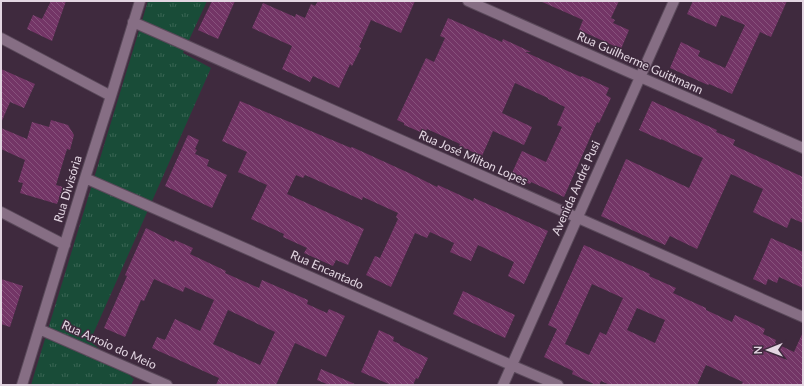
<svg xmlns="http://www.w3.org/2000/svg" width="804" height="386" viewBox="0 0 804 386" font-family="Lato,sans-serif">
<defs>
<pattern id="grass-tufts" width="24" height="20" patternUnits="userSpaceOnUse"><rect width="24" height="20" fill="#194c38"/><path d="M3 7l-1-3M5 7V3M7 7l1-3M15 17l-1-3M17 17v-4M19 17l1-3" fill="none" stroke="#3a6554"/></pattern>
<pattern id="building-back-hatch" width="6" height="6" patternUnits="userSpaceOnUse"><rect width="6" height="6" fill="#733566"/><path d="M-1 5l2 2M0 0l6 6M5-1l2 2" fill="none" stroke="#87527c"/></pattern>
</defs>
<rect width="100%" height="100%" fill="#3f2a3e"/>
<path fill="url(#grass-tufts)" d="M148 1H207L183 53 211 68 90 341 134 379 131 385H31Z"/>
<path fill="url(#building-back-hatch)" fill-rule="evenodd" d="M51 1H66L52 41 27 29 33 15 42 19Z
M212 1H235L218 39 198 30Z
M318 1H415L401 33 371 20 359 47 361 48 352 66 350 64 339 88 313 76 310 82 282 69 292 46 252 28 263 3 295 17 296 14 305 18 311 4 315 6Z
M540 1H619L611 18 615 20 613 23 629 30 621 49 579 30 583 20Z
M693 1H787L771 37 760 32 732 94 709 84 708 85 670 68 681 42 700 51 698 56 725 68 745 25 721 15 716 27 687 14Z
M448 18 502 42 503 39 531 52H525L581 77 582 76 609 88 606 95 611 98 599 123 597 122 564 197 531 182 530 184 511 175 522 151 546 162 562 127 557 125 565 107 548 99V98L515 83 502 113 532 127 529 134 524 145 493 131 482 156 459 146 460 144 427 129 425 134 404 125V123L397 120 426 58 434 62 445 38 440 36Z
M1 69 35 84 24 108 10 102 1 123Z
M240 101 351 148 352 147 409 173 437 187 438 185 473 201 474 198 548 231 524 284 508 276 514 262 478 245 471 261 450 252 454 243 430 232 427 238 415 233 391 287 366 275 375 256 380 258 398 219 396 217 398 213 363 197 362 200 305 175 303 178 296 175 287 194 364 229 348 265 336 260 333 266 304 253 307 248 283 237 284 234 251 219 267 185 238 172 247 152 222 141Z
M652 101 717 130 716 132 735 140 733 145 803 177V223L791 218 787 228 753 212 763 189 731 174 697 249 670 236 665 245 601 216 626 159 689 188 703 158 661 139V140L639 130Z
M51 120 68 125 74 135 70 150 67 149 56 185 63 187 57 204 20 193 23 183 18 182 25 160 1 149V128L27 139 32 122 49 127Z
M188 135 199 140 195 149 197 150 195 154 209 160 207 166 227 175 212 208 165 186Z
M146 228 174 242 175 240 193 248 190 254 226 271 225 273 259 288 262 280 308 300 307 304 327 313 329 309 345 316 326 357 295 343 276 385H216L219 378 152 348 157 337 165 340 175 319 200 331 214 300 185 287 183 292 154 279 144 301 141 300 125 337 104 328 127 276 125 275ZM228 310 275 332 260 365 213 344Z
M771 238 803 252V288L779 277 777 283 768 279 766 285 753 279Z
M584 245 650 274 649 276 676 288 673 293 706 308V310L732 322 735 315 765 329 763 334 776 340 775 343 794 352 803 332V385H741L743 382 706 365 697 385H610L601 381 599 385H596L572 374 573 371 544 357 557 329 548 325ZM592 284 623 298 606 335 600 332 589 355 565 344ZM637 308 665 320 655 343 627 330Z
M1 279 23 286 10 327 1 324Z
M463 291 515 315 505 338 453 314Z
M379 330 394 337 393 341 400 344V345L428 358 418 379 416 378 413 385H391L361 372Z
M321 369 357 385H329L317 380Z"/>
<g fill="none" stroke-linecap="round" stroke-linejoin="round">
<defs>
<path id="minor" d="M468 1 640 77 803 148
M133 22 803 317
M1 38 111 96
M85 178 511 365 558 385
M1 212 65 245
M39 329 167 385
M22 385 85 178 111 96 140 1
M503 385 674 1"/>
</defs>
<use href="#minor" stroke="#5a495a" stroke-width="12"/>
<use href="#minor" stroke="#866e84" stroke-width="10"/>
</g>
<g text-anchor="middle" stroke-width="3" stroke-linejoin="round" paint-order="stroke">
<g font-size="12" fill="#e3d6e2" stroke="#3f2a3e">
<text transform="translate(640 63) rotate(24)" y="4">Rua Guilherme Guittmann</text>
<text transform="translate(473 158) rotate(24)" y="4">Rua José Milton Lopes</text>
<text transform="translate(576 188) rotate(-66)" y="4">Avenida André Pusi</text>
<text transform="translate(68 189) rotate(-73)" y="4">Rua Divisória</text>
<text transform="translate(327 270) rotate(24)" y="4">Rua Encantado</text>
<text transform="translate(109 345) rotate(24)" y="4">Rua Arroio do Meio</text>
</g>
</g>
<rect width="804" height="386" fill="none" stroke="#e3d6e2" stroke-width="4"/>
<g transform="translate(768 350) rotate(269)" stroke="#3f2a3e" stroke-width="3" paint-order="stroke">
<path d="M0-3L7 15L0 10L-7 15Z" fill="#e3d6e2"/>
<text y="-6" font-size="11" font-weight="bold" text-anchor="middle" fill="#e3d6e2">N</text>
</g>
</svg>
